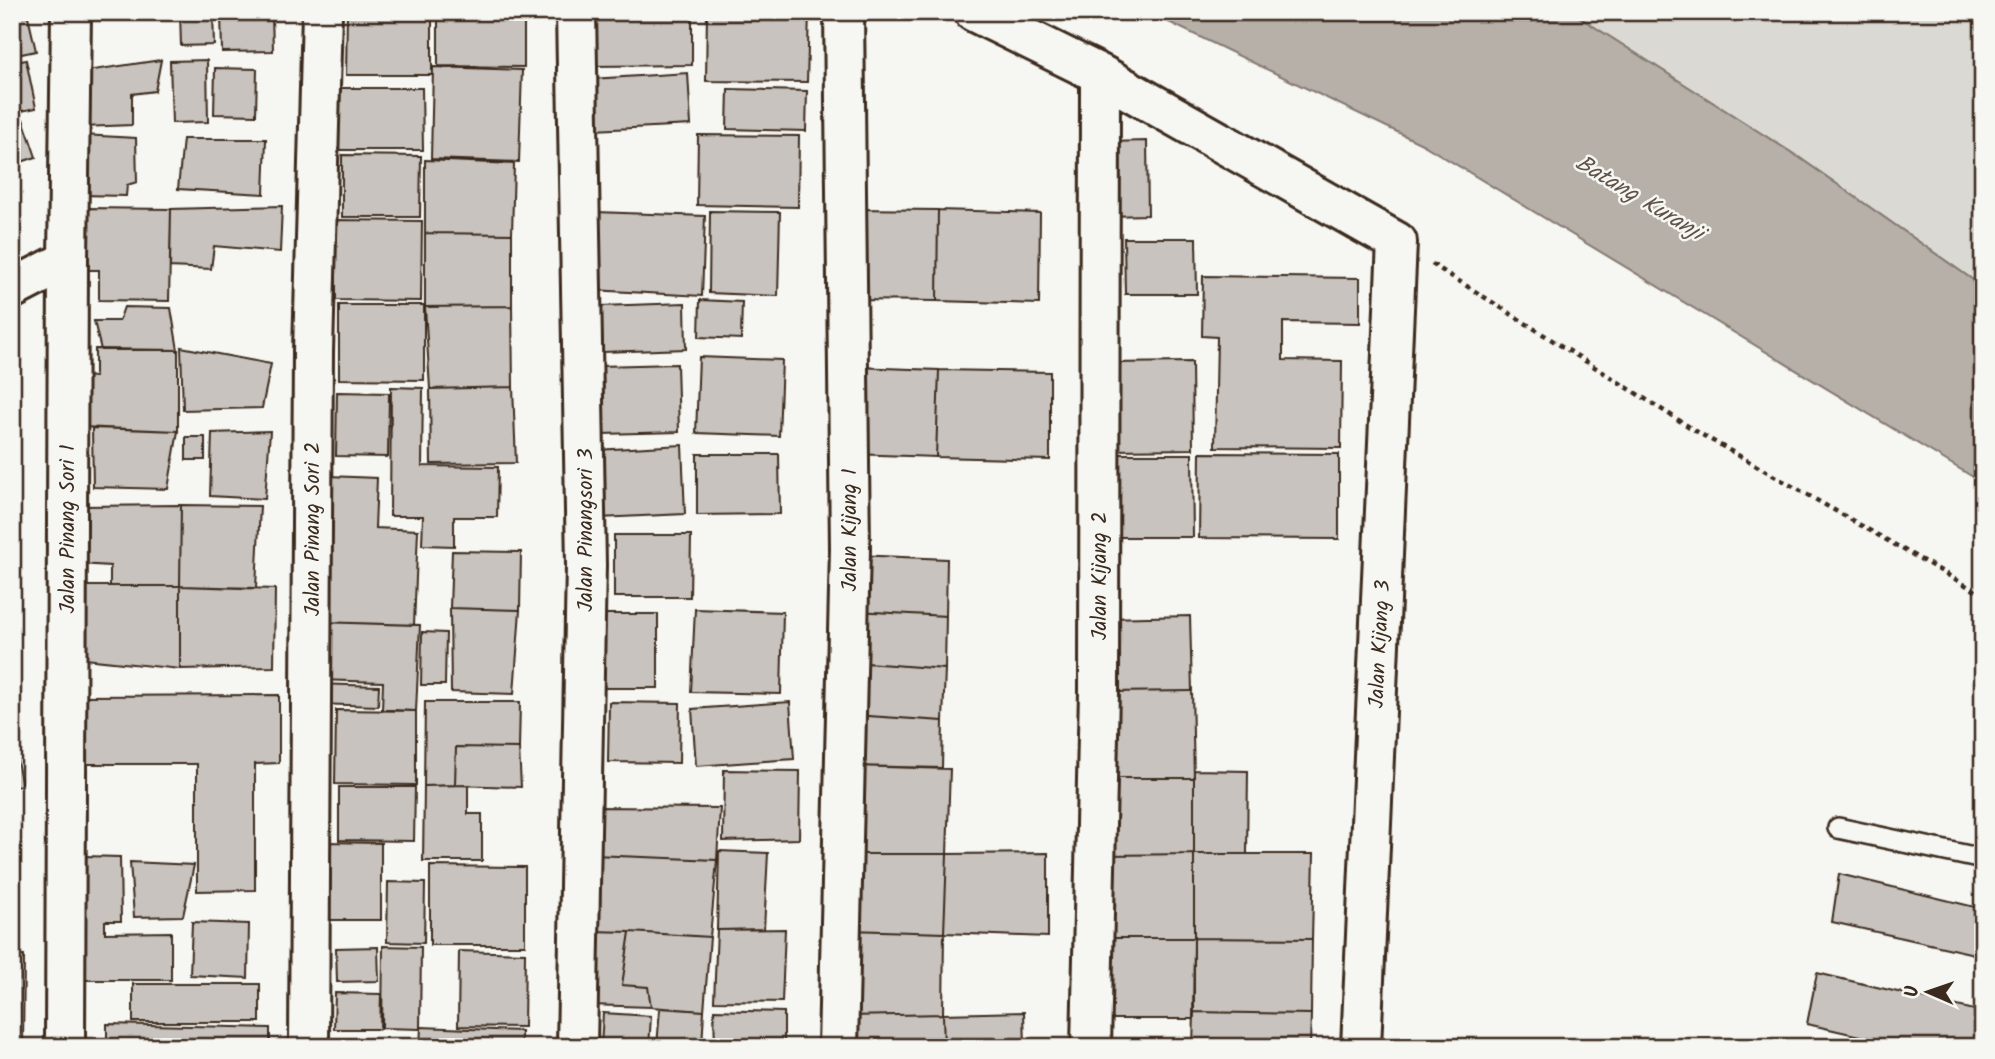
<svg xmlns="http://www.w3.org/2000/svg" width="1995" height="1059" viewBox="0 0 1995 1059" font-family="Kalam,sans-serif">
<rect width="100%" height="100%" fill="#f6f6f2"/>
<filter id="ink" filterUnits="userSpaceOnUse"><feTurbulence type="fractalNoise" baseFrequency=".0143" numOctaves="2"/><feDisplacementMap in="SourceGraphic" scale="14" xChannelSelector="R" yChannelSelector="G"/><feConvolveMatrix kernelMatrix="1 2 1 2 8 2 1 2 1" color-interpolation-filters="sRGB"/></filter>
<g filter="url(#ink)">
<path fill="#dad9d3" stroke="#8a8278" stroke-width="2" d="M1571 12H1983V287L1800 158Z"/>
<path fill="#b6b0a9" stroke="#857a71" stroke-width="2" d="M1148 12H1571L1800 158 1983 287V483L1422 144Z"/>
<path fill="#c8c3be" stroke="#3b2a1e" stroke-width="2" d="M27 12 36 51 12 56V15Z
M180 12H213L214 45 181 46Z
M221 12H272L273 51 222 52Z
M347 12H432V75H346Z
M438 12H524V67L438 66Z
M590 12H692V65L591 66Z
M707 12H809L807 82 706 81Z
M26 60 36 108 12 113V63Z
M161 60 155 91 132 94V125L83 127 86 71Z
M207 60 208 122 172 123 170 61Z
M433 67 522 70 519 162 431 159Z
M215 68 257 69 256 115 214 114Z
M688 73 691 125 594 130 591 79Z
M335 88H422L423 150H336Z
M728 89 807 91 806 131 727 129Z
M23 119 36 157 12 165V122Z
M82 135 136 138 137 182 127 185 126 196 80 195Z
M698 135 799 136 798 207 697 205Z
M183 139H266L264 194 178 189Z
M1147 141 1148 215 1108 216V142Z
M342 155 421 156 420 217H342Z
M425 160 514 164 512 234 425 233Z
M282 206 280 252 214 246 211 269 170 267 171 209Z
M85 208 171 209 169 301 99 300V270H84Z
M854 209 938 210 937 301 853 300Z
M938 210 1040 213 1039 304 937 301Z
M710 211 780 212 778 296 709 293Z
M596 212 705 216 702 296 592 290Z
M336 220 422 221 421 301 336 300Z
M425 233 512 234V306L425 307Z
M1124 238H1196L1197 294H1125Z
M1203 276 1360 278V323L1283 322V360L1342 361 1341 448 1215 447 1217 337 1202 336Z
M700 300 742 302 741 339 699 337Z
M685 303 686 349 603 352 601 306Z
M339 305H424V380L339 379Z
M512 306 513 387 430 389 425 307Z
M124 307 171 308 178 350H101L94 321H119Z
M181 347 271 364 262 408 183 410Z
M95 349 178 350V431L80 427 82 376 95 377Z
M699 357 782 360 779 436 696 433Z
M1192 362 1193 449 1110 450 1109 363Z
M677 364 679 432 601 434 599 366Z
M855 367 939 370 936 457 852 454Z
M939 370 1050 372V460L936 457Z
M12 378 17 466H12Z
M391 387 423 388 422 466 498 467 497 517H454V546L422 545 423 516H390Z
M513 387 516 463 431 464 430 389Z
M337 392 389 393 388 457 336 456Z
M92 428 178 431 168 489 93 487Z
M270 431 265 499 210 496 212 433Z
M186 437H205V460H186Z
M682 445 685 514 599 518 596 450Z
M1200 453 1339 454V539L1199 538Z
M697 454H779L780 514 697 515Z
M1111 454H1192L1193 537H1111Z
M328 476 377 478 375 528 418 530 414 625 319 622Z
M181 505 260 506 256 588 180 586Z
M181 505 180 586H110V566L80 564 81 506Z
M614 535H691L690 597H614Z
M452 551 521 552 520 610 450 608Z
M856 555 947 559 946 616 856 611Z
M81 586H180V669L85 659Z
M180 586 275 589 274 667 180 669Z
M450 608 520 610 514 694 451 692Z
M695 609 783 612 781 694 691 692Z
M856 611 946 616 945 669 853 662Z
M600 614H658V688H601Z
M1190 616 1192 691 1107 692 1106 618Z
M319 622 420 625 416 711 382 710 383 682 317 680Z
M422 632 446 633 445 685H421Z
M853 662 945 669 943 721 853 715Z
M316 684 379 686 378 706 316 704Z
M1192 691 1194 778H1108L1107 692Z
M279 695V763L255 764V890L197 891V764H84L83 696Z
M425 702H520L519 748 456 747 455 785 424 786Z
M609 702 680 703 679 763 608 762Z
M790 702 794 759 696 766 692 709Z
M336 710 416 711V785L335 784Z
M853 715 943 721 942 768 853 766Z
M12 735 22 786 12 787Z
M456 747 519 748 521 787 455 785Z
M853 766 950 769 947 854H854Z
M724 770 800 771 799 839 723 841Z
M1194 770 1248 771 1247 854H1194Z
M1108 778H1194V854L1107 855Z
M468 785V814H482V861H423L424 786Z
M339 787H415L414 841 339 840Z
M592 807 720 808 717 860 593 855Z
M325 842 381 843V920H324Z
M719 851 768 853 764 929 717 930Z
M1048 853V937L944 933 947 854Z
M854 854H947L944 933 850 930Z
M1194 854V938H1110L1107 855Z
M1194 854H1314L1312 939 1194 938Z
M593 855 717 860 710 937 630 932 591 931Z
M83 856 120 857 121 921H105V933L171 932V980H84Z
M130 862 194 865 183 916 134 917Z
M430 866 525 867V945H430Z
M1839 874 1983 909V956L1832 922Z
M388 882 425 883 424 943 387 942Z
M192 922 249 924 248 978 190 975Z
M785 929 782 1002 714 1001 717 930Z
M850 930 944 933 943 1014 849 1016Z
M591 931 630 932 622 985 648 987 651 1007 589 1005Z
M630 932 710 937 704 1011 651 1007 648 987 622 985Z
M1110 938H1194L1193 1019H1109Z
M1194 938 1312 939 1311 1014 1194 1012Z
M383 946 421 947 420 1029 382 1028Z
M378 947 379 981 337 982 336 948Z
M459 951 525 953 524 1027 458 1026Z
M12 956H24L23 1047H12Z
M1817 973 1983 1012V1047H1908L1807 1024Z
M133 984H260V1022H133Z
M335 993 381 994 380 1029H334Z
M660 1008 704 1011 702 1047H657Z
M714 1010 784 1012V1047H715Z
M1024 1012 1025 1047H944L943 1014Z
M1194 1012 1311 1014 1310 1047H1193Z
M603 1013 651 1016 649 1047H601Z
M943 1014 944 1047H848L849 1016Z
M107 1024 270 1028V1047H107Z
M421 1027 521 1031V1047H420Z
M335 1039 396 1042 395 1047H334Z"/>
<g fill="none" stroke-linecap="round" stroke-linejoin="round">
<defs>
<path id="lane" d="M1838 828 1983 859"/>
<path id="street" d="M576 12 586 565 577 1047
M974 12 1100 74
M12 289 68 260
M65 1047 68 260 71 12
M309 1047 313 352 322 12
M838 1047 850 549 844 12
M1091 1047 1099 691 1100 74 1397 242 1361 1047"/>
</defs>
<use href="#lane" stroke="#3b2a1e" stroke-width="24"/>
<use href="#street" stroke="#3b2a1e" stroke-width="44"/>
<path stroke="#3b2a1e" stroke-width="4.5" stroke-dasharray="5 5" stroke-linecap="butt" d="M1432 264 1699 433 1983 595"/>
<use href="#lane" stroke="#f6f6f2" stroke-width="19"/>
<use href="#street" stroke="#f6f6f2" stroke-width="38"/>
</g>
</g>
<g text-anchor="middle" stroke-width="5" stroke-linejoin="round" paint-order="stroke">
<g font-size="21" fill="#3b2a1e" stroke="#f6f6f2">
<text transform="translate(67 529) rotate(-90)" y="7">Jalan Pinang Sori 1</text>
<text transform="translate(312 529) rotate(-90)" y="7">Jalan Pinang Sori 2</text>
<text transform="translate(585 530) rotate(-90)" y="7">Jalan Pinangsori 3</text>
<text transform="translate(849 530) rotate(-90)" y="7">Jalan Kijang 1</text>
<text transform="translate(1099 576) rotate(-90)" y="7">Jalan Kijang 2</text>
<text transform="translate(1379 644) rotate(-87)" y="7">Jalan Kijang 3</text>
</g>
<g font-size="23" font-style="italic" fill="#605248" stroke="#f6f6f2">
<text transform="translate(1640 197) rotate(31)" y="8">Batang Kuranji</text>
</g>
</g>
<rect width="1995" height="1059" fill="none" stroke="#f6f6f2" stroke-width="42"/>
<rect x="21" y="21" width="1953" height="1017" fill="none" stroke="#3b2a1e" stroke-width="2.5" filter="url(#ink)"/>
<g transform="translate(1928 992) rotate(272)" stroke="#f6f6f2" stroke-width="5" paint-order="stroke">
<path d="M0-5L12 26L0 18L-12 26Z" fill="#3b2a1e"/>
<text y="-10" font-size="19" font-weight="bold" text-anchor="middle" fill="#3b2a1e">U</text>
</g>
</svg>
